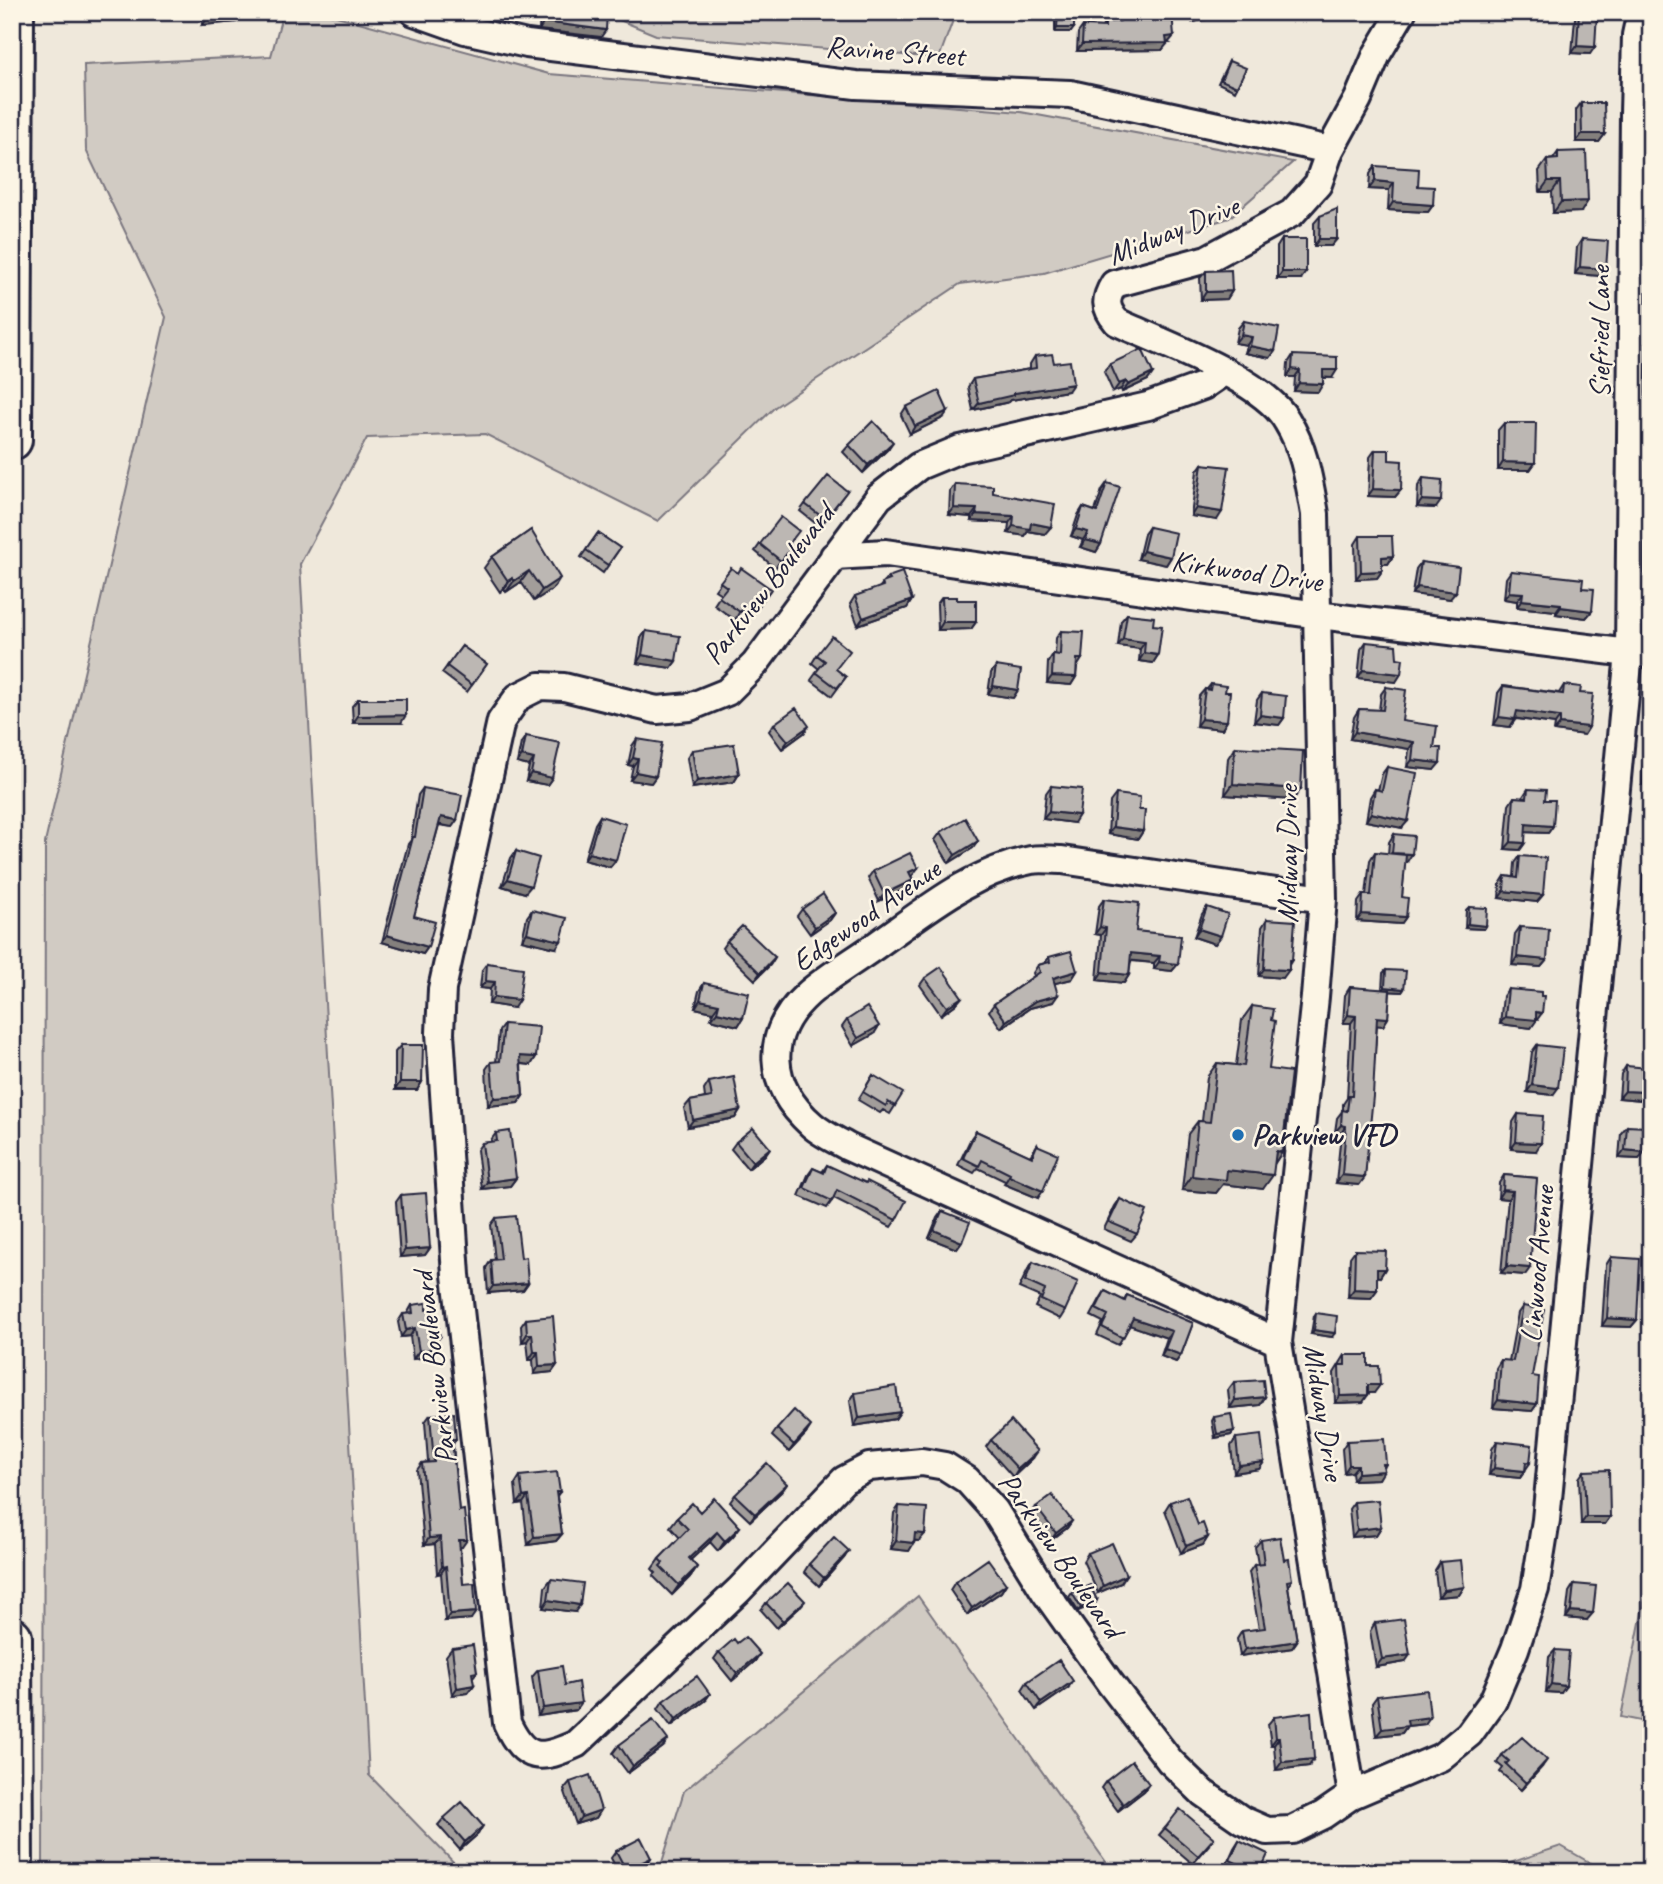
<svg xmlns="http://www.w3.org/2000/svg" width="1663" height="1884" viewBox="0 0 1663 1884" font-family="Caveat,sans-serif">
<rect width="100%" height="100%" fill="#efe8db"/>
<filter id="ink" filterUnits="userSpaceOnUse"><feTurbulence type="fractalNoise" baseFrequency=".0143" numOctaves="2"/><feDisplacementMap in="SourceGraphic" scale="14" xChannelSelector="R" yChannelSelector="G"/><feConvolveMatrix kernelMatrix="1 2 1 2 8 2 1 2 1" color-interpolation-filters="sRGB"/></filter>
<g filter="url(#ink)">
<path fill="#d1cbc3" stroke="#7a767f" stroke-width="2" d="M283 12H322L549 74 1021 112 1293 162 1229 218 1044 273 960 284 775 407 658 521 485 434 367 438 300 564 369 1775 463 1872H43L45 843 166 317 86 150 84 65 271 56Z
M600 12H956L939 58 656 35Z
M1651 1568V1723L1621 1717Z
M918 1596 1113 1872H659L684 1791Z
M1561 1846 1606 1872H1483Z"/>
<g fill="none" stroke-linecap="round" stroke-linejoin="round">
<defs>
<path id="minor" d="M414 12 465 30 527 44 856 85 1070 94 1330 150
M1225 371 1203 386 1148 406 960 449 919 466 879 497 755 664 727 692 690 707 657 710 564 687 540 686 518 697 501 721 442 989 440 1033 456 1275 507 1723C525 1762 541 1760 576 1744L739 1590 844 1480 869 1467 922 1462 945 1466 967 1480 995 1511 1045 1592 1110 1683 1170 1761 1203 1793 1242 1820 1267 1831 1292 1830 1323 1815 1352 1795 1441 1757 1469 1734 1493 1701 1515 1649 1535 1589 1546 1520 1629 653 1634 114 1636 35 1641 12
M834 556 886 553 1318 615 1629 653H1651
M1278 1342 848 1147C836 1140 822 1134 812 1125 767 1085 763 1034 809 993 830 975 856 960 878 944 925 911 973 871 1031 860 1041 858 1052 860 1062 860L1323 899
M1352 1795 1278 1342 1315 997 1323 899 1315 514C1309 481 1305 450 1287 421 1263 379 1162 343 1117 322 1104 307 1105 299 1114 284L1207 259 1292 213 1318 184 1330 150 1358 99 1377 54 1402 12"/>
<path id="highway" d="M12 440 14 12
M12 1637 13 1872"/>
</defs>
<use href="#minor" stroke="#22223b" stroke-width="32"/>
<use href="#highway" stroke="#22223b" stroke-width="44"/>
<use href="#minor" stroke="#fcf5e5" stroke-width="26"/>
<use href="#highway" stroke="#fcf5e5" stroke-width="38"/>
</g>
<path fill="#a29d9a" stroke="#22223b" stroke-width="2" d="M201 12H242L243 14 237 22 202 25Z
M540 12H607L601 37 539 30Z
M1055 12H1074L1071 32H1055Z
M1191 12H1209L1207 19 1193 22Z
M1358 12H1371L1366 19Z
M1579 12H1602L1597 20 1590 54 1572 53 1575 18Z
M1120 14 1169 43H1167L1162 50 1077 51 1078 33 1083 26 1102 27 1105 22H1115Z
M1229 61 1237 87 1235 91 1218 83Z
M1581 103 1605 134 1599 142H1576V110Z
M1558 152 1581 212 1553 213 1552 192H1540L1539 171 1547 160 1553 159Z
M1375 166 1418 186 1433 205 1428 212 1388 210 1389 190 1369 189 1370 174Z
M1320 216 1337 239 1331 246H1314V223Z
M1282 239 1301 279H1277V247Z
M1582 239 1606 269 1601 276 1575 274 1577 247Z
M1206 271 1232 291 1227 299 1201 300 1200 278Z
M1244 321 1275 351 1270 358 1245 353 1247 345 1235 343 1238 328Z
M1293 355 1332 378H1323L1318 392 1294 391 1295 377H1287L1288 363Z
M1035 356 1054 363 1068 391 1011 400 1009 402 973 410 968 387 973 379 1030 369V364Z
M1110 364 1153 373 1148 380 1122 392 1121 389 1113 392 1104 372Z
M906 407 943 418 910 434 901 415Z
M1504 423 1535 463 1530 470H1498V430Z
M849 445 888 449 863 473 843 452Z
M1375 450 1401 490 1395 497 1368 496 1370 457Z
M1202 464 1217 520 1191 516 1197 471Z
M1423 478 1436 508 1417 507 1418 486Z
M1107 483 1101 544 1096 552 1080 547 1083 540 1071 536 1078 515 1083 507 1095 511 1102 490Z
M955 484 993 493 1045 534 1028 531 1025 536 1008 533 1009 523 971 521V517L949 515 950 491Z
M847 491 820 527 800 511 805 504Z
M1149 527 1171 557 1166 565 1138 559 1144 534Z
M531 530 553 589 534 601 521 582 506 592 504 589 500 592 484 568 492 557Z
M598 533 620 548 603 573 581 557Z
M1360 536 1393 556 1388 564H1382V571L1377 578 1356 579 1355 544Z
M760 544H789L792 547 775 568 755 551Z
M1421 562 1450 599 1412 594 1416 569Z
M731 568 738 573 771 589 750 618 740 611 735 620 714 605 721 594 715 590Z
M1511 571 1582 588 1592 611 1586 618 1556 614V611L1517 607V601L1504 599 1506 578Z
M888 577 912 600 907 608 858 625 850 604 855 596 879 588Z
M942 597 957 600 976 622 971 629 938 630 937 604Z
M1127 614 1153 625 1158 655 1153 663 1139 661 1140 649 1118 646 1121 621Z
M646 631 676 661 671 668 637 663 641 638Z
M1061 631 1077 667 1076 677 1071 685 1047 683 1048 662 1053 654 1055 655 1056 638Z
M1366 642 1397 658 1396 682 1358 678 1361 649Z
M462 646 487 664 467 692 442 673Z
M817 655 846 677 832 696 811 680 819 669 812 663Z
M996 666 1018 690 1013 698 988 694 991 673Z
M1211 684 1225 692 1227 721 1222 729 1196 726 1199 696 1205 689H1207Z
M1564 685 1580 693 1589 727 1584 735 1554 731 1555 724 1516 719 1510 727 1494 725 1498 693 1503 686 1559 693Z
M1386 687 1402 721 1434 748V770L1407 767 1409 749 1350 739 1354 717 1359 709 1379 710 1381 694Z
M1262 693 1284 718 1279 725 1254 722 1257 700Z
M358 699 401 723H353L352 706Z
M774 724 804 733 782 749 769 731Z
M526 736 552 778 547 785 526 781 529 766 517 763 521 743Z
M637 739 656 776 651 783 630 780 633 766 628 765 632 746Z
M1235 747 1293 800 1225 795 1228 758Z
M692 750 739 774 734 782 692 788 687 758Z
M1649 758H1651V797H1648L1649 785H1642L1643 765Z
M1387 767 1402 828 1366 821 1370 797 1375 789 1378 790 1382 774Z
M1051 786 1074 823 1043 819 1046 793Z
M423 788 457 820 452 827 439 825 414 916 428 947 423 954 382 942 408 844 411 840 418 795Z
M1528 789 1545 800 1553 826 1548 833 1525 832V843L1520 850 1505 849 1509 805 1514 797 1522 798Z
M1116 794 1139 810 1143 831 1138 839 1108 834 1110 802Z
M600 816 616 860 610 867 584 860 595 824Z
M941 832 978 841 973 848 949 863 935 840Z
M1394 834 1407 862H1405L1402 897 1406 917 1401 924 1357 921 1358 902 1363 895H1366L1370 860 1375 852 1388 854 1389 842Z
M516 851 525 893 502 886 511 858Z
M1520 856 1543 895 1537 902 1499 898 1500 884 1505 876 1514 877 1515 863Z
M1649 868 1651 902 1642 901 1643 875Z
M873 871 912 876H911L908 888 879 901 868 878Z
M1104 899 1136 931 1178 964 1172 971 1154 969V963L1131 961 1129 975 1124 983 1097 980 1101 935 1095 934 1099 906Z
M1207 907 1221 936 1215 944 1194 937 1202 914Z
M1469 907 1486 926 1484 929 1465 928 1466 910Z
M802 909 835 913 830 920 810 934 797 916Z
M532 910 556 948 522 940 527 917Z
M1267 919 1292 960 1289 965 1283 978 1259 976 1262 927Z
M1520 927 1547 960 1541 967 1512 965 1515 934Z
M727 941 775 957 770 965 755 980 722 948Z
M1651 941V972L1644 971 1648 945Z
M1049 957 1077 971 1072 979 1055 983 1053 1002 1030 1008 1001 1028 989 1011 994 1004 1034 976 1033 973 1038 965 1045 963Z
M487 963 514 1008 489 1004 490 989 480 988 482 970Z
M1386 970 1404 989 1402 992 1390 991 1388 1018 1383 1026 1377 1025 1365 1177 1359 1185 1336 1183 1341 1133 1335 1132 1337 1118 1343 1110V1104L1347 1098 1351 1023H1343L1345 995 1350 987 1382 990 1383 973Z
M925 978 962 997 956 1004 941 1015 920 985Z
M704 983 743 1018 738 1026 711 1019 713 1012 695 1008 699 991Z
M1508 989 1537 1020H1536L1531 1028 1500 1024 1503 996Z
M1252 1006 1269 1069 1282 1152 1274 1164 1263 1189 1223 1184 1216 1193 1182 1190 1188 1134 1198 1121H1202L1207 1077 1217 1063 1236 1065 1242 1020Z
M847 1020 874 1034 853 1046 842 1027Z
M504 1024 536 1057 531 1065 521 1064 523 1096 518 1103 488 1106 486 1069 491 1062H496L499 1031Z
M401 1045 422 1082 417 1090H395V1052Z
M1537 1045 1553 1095 1527 1092 1532 1052Z
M1626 1066 1642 1100 1619 1098 1621 1074Z
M873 1075 895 1106 890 1114 883 1110 880 1113 858 1100Z
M709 1082 740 1110 735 1118 688 1127 684 1108 690 1101 705 1098 704 1090Z
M1518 1114 1536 1151 1511 1149 1513 1122Z
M1627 1126 1644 1152 1639 1159 1619 1158 1621 1133Z
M976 1131 1030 1156 1037 1145 1038 1198 1004 1184 1005 1181 978 1168 974 1173 958 1165 971 1138Z
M496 1133 516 1178 510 1186 482 1189 477 1150 482 1143 491 1142V1140Z
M736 1142 770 1148 765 1155 748 1169 731 1149Z
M827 1165 896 1220 891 1227 834 1198 827 1208 799 1196 808 1175 813 1168 822 1172Z
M1504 1175 1537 1178 1525 1275 1501 1273 1508 1199 1498 1198 1499 1183Z
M401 1195 430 1248 425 1255 400 1257 396 1202Z
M1120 1199 1137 1234 1131 1241 1104 1229 1115 1206Z
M942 1211 962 1242 957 1249 929 1238 937 1218Z
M496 1218 521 1258 528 1283 523 1290 488 1293 486 1268 491 1260H495L491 1225Z
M1355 1250 1385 1269 1380 1277 1377 1276V1290L1371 1298 1348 1297 1350 1257Z
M1611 1257 1637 1320 1631 1327 1602 1326 1606 1265Z
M1033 1262 1065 1311 1060 1319 1035 1307 1040 1297 1019 1288 1028 1269Z
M1105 1291 1124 1301 1127 1295 1193 1323 1181 1355 1176 1362 1161 1356 1167 1338 1130 1325 1118 1345 1097 1335 1103 1322 1091 1316 1100 1299Z
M412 1305 426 1310 434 1344 431 1345V1349L426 1357 413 1359 410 1336 401 1337 398 1322 403 1314H407Z
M1523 1306 1532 1376 1537 1404 1532 1411 1493 1408 1496 1368 1501 1360 1509 1361 1518 1313Z
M1316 1313 1332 1337 1311 1334 1314 1316Z
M526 1319 557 1365 552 1372 534 1374 533 1360H529L527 1341 522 1342 521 1326Z
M1345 1355 1368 1366 1374 1393H1368L1363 1402 1335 1403 1334 1373Z
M1234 1382 1265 1397 1260 1405 1230 1408 1228 1390Z
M855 1393 900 1412 895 1419 854 1426 850 1401Z
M430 1415 456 1439 453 1444 462 1547H460L463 1584 471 1619 445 1621 441 1573 437 1574 435 1544 424 1545 417 1470 422 1463 428 1462 425 1422Z
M1214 1417 1234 1431 1231 1435 1215 1438 1212 1421Z
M777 1429 806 1434 789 1452 772 1436Z
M1236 1438 1264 1462 1259 1469 1234 1473 1231 1446Z
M991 1440 1033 1458 1013 1477 986 1447Z
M1347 1441 1386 1464 1379 1479 1353 1480 1352 1472 1344 1473 1342 1449Z
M1497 1441 1530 1463 1520 1478 1489 1475 1492 1449Z
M1584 1471 1610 1517 1605 1524H1581L1579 1478Z
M520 1476 560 1492 557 1496 562 1534 556 1541 528 1545 523 1503 517 1504 515 1484Z
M787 1484 782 1491 750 1521 730 1502 735 1495Z
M1170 1502 1198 1525 1208 1537 1203 1545 1181 1553 1165 1510Z
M1354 1502 1381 1527 1376 1535 1352 1537 1349 1509Z
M899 1506 919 1541H914L909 1551 891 1549 894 1513Z
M1036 1507 1072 1521 1067 1528 1051 1540 1031 1514Z
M700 1512 740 1527 733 1536 718 1551 710 1542 690 1560 697 1567 690 1577 672 1595 653 1576 656 1573 652 1569 659 1559 680 1538 670 1527 677 1518Z
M1261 1540 1284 1560 1292 1580 1288 1586 1297 1641 1292 1648 1240 1656 1237 1639 1242 1631 1259 1629 1249 1572 1254 1565 1258 1564 1255 1547Z
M1088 1553 1121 1583 1098 1593 1083 1561Z
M844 1558 819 1586 804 1572 809 1564Z
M1440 1562 1464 1587 1459 1595 1438 1597 1435 1570Z
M551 1579 575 1612 543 1608 545 1587Z
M955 1582 1006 1584 1001 1592 967 1615 950 1590Z
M1574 1584 1587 1620 1566 1618 1569 1592Z
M1072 1593 1097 1600 1095 1604 1078 1611 1069 1597Z
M766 1603 799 1608 777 1628 761 1610Z
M1375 1623 1405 1662 1376 1667 1370 1631Z
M452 1648 477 1672 472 1678 474 1685 468 1693 452 1695 446 1656Z
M1555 1650 1561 1693 1546 1692 1549 1657Z
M719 1652 755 1661 732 1681 714 1659Z
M538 1670 565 1685 581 1703 576 1710 538 1716 532 1677Z
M1027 1682 1068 1688 1036 1710 1022 1690Z
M1377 1696 1425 1724 1407 1726 1402 1733 1376 1736 1372 1703Z
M663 1701H705L671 1726 658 1709Z
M1274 1717 1309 1766 1276 1770 1274 1745H1271L1268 1724Z
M619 1745 663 1747 628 1773 613 1753Z
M1502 1755 1542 1767 1521 1790 1500 1772 1503 1768 1497 1763Z
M1106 1781 1144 1791 1118 1811 1101 1788Z
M570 1782 601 1810 596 1818 576 1824 564 1789Z
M444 1818 478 1834 460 1850 438 1825Z
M1165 1828 1209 1845 1193 1864 1159 1835Z
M1239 1840 1260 1872H1234L1225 1868 1234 1848Z
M616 1851 651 1858 646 1865 633 1872H618L611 1858Z"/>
<path fill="#84807d" stroke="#22223b" stroke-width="2" d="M243 14 237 22 202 25 208 18Z
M1210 15 1207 19 1193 22 1195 18Z
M544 22 606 30 601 37 539 30Z
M1057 28H1074L1071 32H1055Z
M1174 36 1162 50 1077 51 1082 44Z
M1577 46 1595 47 1590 54 1572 53Z
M1582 134H1605L1599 142H1576Z
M1375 181 1394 183 1389 190 1369 189Z
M1548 181H1560L1552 192H1540Z
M1588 201 1581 212 1553 213 1561 202Z
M1393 202 1433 205 1428 212 1388 210Z
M1319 239H1337L1331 246H1314Z
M1580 267 1606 269 1601 276 1575 274Z
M1282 272H1306L1301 279H1277Z
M1232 291 1227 299 1201 300 1206 292Z
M1241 335 1252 337 1247 345 1235 343Z
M1250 346 1275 351 1270 358 1245 353Z
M1292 369 1300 370 1295 377H1287Z
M1323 370H1337L1332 378 1318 377Z
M1153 373 1148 380 1122 392 1128 385Z
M1126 381 1121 389 1113 392 1119 384Z
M1299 383 1323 384 1318 392 1294 391Z
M1073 384 1068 391 1011 400 1009 402 973 410 979 403 1014 393Z
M948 411 943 418 910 434 915 426Z
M893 442 888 449 863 473 868 465Z
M1503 462 1535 463 1530 470H1498Z
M1373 489 1401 490 1395 497 1368 496Z
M1422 500 1441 501 1436 508 1417 507Z
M954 508 977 509 971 517 949 515Z
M1196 508 1222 512 1217 520 1191 516Z
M976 514 1014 516 1009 523 971 521Z
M1031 523 1051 527 1045 534 1028 531 1025 536 1008 533 1013 526Z
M1076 529 1088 532 1083 540 1071 536Z
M1086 540 1101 544 1096 552 1080 547Z
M1143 551 1171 557 1166 565 1138 559Z
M1393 556 1388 564H1377L1382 557Z
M529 571 521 582 506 592 514 581Z
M1382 571 1377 578 1356 579 1361 572Z
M512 578 504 589 500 592 508 581Z
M560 578 553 589 534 601 542 590Z
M1417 587 1456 592 1450 599 1412 594Z
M1509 592 1523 593 1517 601 1504 599Z
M912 600 907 608 858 625 863 618Z
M1522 600 1561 604 1556 611 1517 607Z
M1561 607 1592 611 1586 618 1556 614Z
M943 622H976L971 629 938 630Z
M1123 639 1145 642 1140 649 1118 646Z
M1144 653 1158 655 1153 663 1139 661Z
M642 655 676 661 671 668 637 663Z
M1077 659H1082L1077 667H1072Z
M1363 670 1401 674 1396 682 1358 678Z
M1052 676 1076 677 1071 685 1047 683Z
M993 686 1018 690 1013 698 988 694Z
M1517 711 1560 717 1555 724 1512 718Z
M406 715 401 723H353L358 716Z
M1260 715 1284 718 1279 725 1254 722Z
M1499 717 1515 719 1510 727 1494 725Z
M1201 719 1227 721 1222 729 1196 726Z
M1560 724 1589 727 1584 735 1554 731Z
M809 726 804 733 782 749 788 741Z
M1355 732 1414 742 1409 749 1350 739Z
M522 756 534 759 529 766 517 763Z
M633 758 638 759 633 766 628 765Z
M1412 760 1440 763 1434 770 1407 767Z
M636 772 656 776 651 783 630 780Z
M531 773 552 778 547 785 526 781Z
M739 774 734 782 692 788 697 781Z
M1647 777 1651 778V782L1649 785H1642Z
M1233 784 1301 789 1293 800 1225 795Z
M1049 812 1079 815 1074 823 1043 819Z
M1371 813 1408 821 1402 828 1366 821Z
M441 817 457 820 452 827 436 824Z
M1526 824 1553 826 1548 833 1521 832Z
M1113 827 1143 831 1138 839 1108 834Z
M978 841 973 848 949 863 955 855Z
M1511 842 1525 843 1520 850 1505 849Z
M589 853 616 860 610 867 584 860Z
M1392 853 1412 854 1407 862 1387 860Z
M918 868 912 876 904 880 909 872Z
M508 879 531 886 525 893 502 886Z
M913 880 908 888 879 901 884 894Z
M1504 891 1543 895 1537 902 1499 898Z
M1647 894H1651V902L1642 901Z
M835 913 830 920 810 934 815 927Z
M1362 914 1406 917 1401 924 1357 921Z
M1468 924 1486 926 1484 929 1465 928Z
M1100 927 1106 928 1101 935 1095 934Z
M1199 929 1221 936 1215 944 1194 937Z
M527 933 561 941 556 948 522 940Z
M387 935 428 947 423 954 382 942Z
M1131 953 1160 956 1154 963 1126 960Z
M775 957 770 965 755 980 760 973Z
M1517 957 1547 960 1541 967 1512 965Z
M1159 962 1178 964 1172 971 1154 969Z
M1649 963 1651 964V972L1644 971Z
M1264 969 1289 970 1283 978 1259 976Z
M1077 971 1072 979 1048 985 1053 978Z
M1102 972 1129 975 1124 983 1097 980Z
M486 981 495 982 490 989 480 988Z
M1385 987 1404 989 1402 992 1382 991Z
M1058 995 1053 1002 1030 1008 1001 1028 1006 1021 1035 1001Z
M494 997 519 1000 514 1008 489 1004Z
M962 997 956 1004 941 1015 947 1007Z
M700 1000 719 1004 713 1012 695 1008Z
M717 1012 743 1018 738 1026 711 1019Z
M1536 1012 1542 1013 1531 1028 1500 1024 1505 1017Z
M1348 1015 1356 1016 1351 1023H1343Z
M1377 1017 1388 1018 1383 1026 1372 1025Z
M879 1026 874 1034 853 1046 858 1038Z
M520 1056 536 1057 531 1065 515 1063Z
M400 1082H422L417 1090H395Z
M1532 1085 1558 1088 1553 1095 1527 1092Z
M1625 1091 1647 1092 1642 1100 1619 1098Z
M523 1096 518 1103 488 1106 494 1098Z
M740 1110 735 1118 688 1127 693 1120Z
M1341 1125 1346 1126 1341 1133 1335 1132Z
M1516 1142 1541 1143 1536 1151 1511 1149Z
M770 1148 765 1155 748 1169 753 1162Z
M1625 1150 1644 1152 1639 1159 1619 1158Z
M1276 1151 1282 1152 1273 1166Z
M1227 1170 1273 1175 1263 1189 1223 1184 1216 1193 1182 1190 1192 1176Z
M1342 1175 1365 1177 1359 1185 1336 1183Z
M1009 1176 1043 1191 1038 1198 1004 1184Z
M516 1178 510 1186 482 1189 487 1182Z
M1503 1190 1513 1191 1508 1199 1498 1198Z
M934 1230 962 1242 957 1249 929 1238Z
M430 1248 425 1255 400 1257 405 1250Z
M1507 1266 1530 1268 1525 1275 1501 1273Z
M1377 1269H1385L1380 1277 1372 1276Z
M528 1283 523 1290 488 1293 493 1286Z
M1354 1289 1377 1290 1371 1298 1348 1297Z
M1133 1318 1172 1331 1167 1338 1129 1325Z
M1607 1318 1637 1320 1631 1327 1602 1326Z
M415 1328 410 1336 401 1337 406 1330Z
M1314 1330 1335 1333 1332 1337 1311 1334Z
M527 1334H532L527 1341 522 1342Z
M440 1337 434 1344 425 1345 430 1338Z
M431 1349 426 1357 413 1359 419 1351Z
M1165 1349 1181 1355 1176 1362 1161 1356Z
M534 1352H538L533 1360H529Z
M557 1365 552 1372 534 1374 539 1366Z
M1368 1385H1380L1374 1393H1362Z
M1368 1395 1363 1402 1335 1403 1340 1396Z
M1265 1397 1260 1405 1230 1408 1235 1400Z
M1498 1400 1537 1404 1532 1411 1493 1408Z
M900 1412 895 1419 854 1426 859 1418Z
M811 1426 806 1434 789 1452 794 1445Z
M1234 1431 1231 1435 1215 1438 1217 1434Z
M1038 1451 1033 1458 1013 1477 1018 1469Z
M1264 1462 1259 1469 1234 1473 1239 1465Z
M1349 1465H1358L1352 1472 1344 1473Z
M1494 1468 1525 1471 1520 1478 1489 1475Z
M1384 1471 1379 1479 1353 1480 1358 1473Z
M787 1484 782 1491 750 1521 755 1514Z
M528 1496 523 1503 517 1504 523 1497Z
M1586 1517H1610L1605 1524H1581Z
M1072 1521 1067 1528 1051 1540 1056 1533Z
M740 1527 733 1536 718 1551 725 1541Z
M1381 1527 1376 1535 1352 1537 1357 1530Z
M717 1532 710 1542 682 1568 689 1558Z
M915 1533 925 1534 919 1541 910 1540Z
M562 1534 556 1541 528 1545 534 1537Z
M440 1537 435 1544 424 1545 429 1538Z
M1208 1537 1203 1545 1181 1553 1186 1546Z
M459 1540H467L462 1547 454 1548Z
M896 1541 914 1543 909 1551 891 1549Z
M849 1551 844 1558 819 1586 824 1578Z
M446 1566 441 1573 437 1574 442 1567Z
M697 1567 690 1577 672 1595 679 1585Z
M1126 1575 1121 1583 1098 1593 1103 1586Z
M1006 1584 1001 1592 967 1615 972 1608Z
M1464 1587 1459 1595 1438 1597 1444 1590Z
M548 1600 580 1605 575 1612 543 1608Z
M1097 1600 1095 1604 1078 1611 1081 1608Z
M805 1601 799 1608 777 1628 783 1621Z
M1571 1611 1593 1613 1587 1620 1566 1618Z
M476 1612 471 1619 445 1621 450 1614Z
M1297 1641 1292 1648 1240 1656 1245 1649Z
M760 1654 755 1661 732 1681 737 1673Z
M1410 1655 1405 1662 1376 1667 1382 1659Z
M1073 1681 1068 1688 1036 1710 1041 1703Z
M1551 1684 1566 1686 1561 1693 1546 1692Z
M474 1685 468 1693 452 1695 457 1688Z
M710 1694 705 1701 671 1726 676 1719Z
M581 1703 576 1710 538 1716 543 1708Z
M1430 1717 1425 1724 1407 1726 1402 1733 1376 1736 1382 1729 1407 1720Z
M1276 1738H1279L1274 1745H1271Z
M668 1740 663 1747 628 1773 633 1766Z
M1314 1759 1309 1766 1276 1770 1282 1762Z
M1547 1760 1542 1767 1521 1790 1526 1783Z
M1149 1784 1144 1791 1118 1811 1123 1804Z
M601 1810 596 1818 576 1824 581 1817Z
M483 1826 478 1834 460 1850 465 1842Z
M651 1858 646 1865 633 1872H625Z"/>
<path fill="#bcb7b3" stroke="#22223b" stroke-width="2" d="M207 12H242L243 14 208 18Z
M545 12H607L606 30 544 22Z
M1058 12H1074V28H1057Z
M1136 12H1172L1174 36 1166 37 1167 43 1082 44 1083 26 1105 27V22L1120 21V14Z
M1194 12H1209L1210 15 1195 18Z
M1579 12H1602H1597L1595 47 1577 46Z
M1229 61 1246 68 1237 87 1221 80Z
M1581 103H1604L1605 134H1582Z
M1586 151 1588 201 1561 202 1560 181H1548L1547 160 1558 159V152Z
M1375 166 1419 169 1418 186 1434 187 1433 205 1393 202 1394 183 1375 181Z
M1337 209V239H1319L1320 216Z
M1282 239H1306V272H1282Z
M1582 239 1608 241 1606 269 1580 267Z
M1231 270 1232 291 1206 292V271Z
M1244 321 1279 328 1275 351 1250 346 1252 337 1241 335Z
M1142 349 1153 373 1128 385 1126 381 1119 384 1110 364Z
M1052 354 1054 363 1070 361 1073 384 1014 393V395L979 403 973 379 1036 368 1035 356Z
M1293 355 1337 357V370H1323V384L1299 383 1300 370 1292 369Z
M939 391 948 411 915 426 906 407Z
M873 421 893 442 868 465 849 445Z
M1504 423H1536L1535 463 1503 462Z
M1375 450H1389V460L1402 461 1401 490 1373 489Z
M1202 464 1229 467 1222 512 1196 508Z
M828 476 847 491 825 519 805 504Z
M1423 478 1442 480 1441 501 1422 500Z
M1107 483 1120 487 1101 544 1086 540 1088 532 1076 529 1083 507 1097 512Z
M955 484 993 486V493L1055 504 1051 527 1031 523 1030 529 1013 526 1014 516 976 514 977 509 954 508Z
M781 517 799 531 789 544 792 547 781 561 760 544Z
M1149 527 1176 533 1171 557 1143 551Z
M531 530 560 578 542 590 529 571 514 581 512 578 508 581 492 557Z
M598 533 620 548 608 565 586 550Z
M1360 536H1392L1393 556 1382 557V571L1361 572Z
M1421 562 1459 567 1456 592 1417 587Z
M731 568 738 573 741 568 771 589 755 611 745 604 740 612 719 597 727 587 720 582Z
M1511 571 1583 579 1582 588 1594 589 1592 611 1561 607V604L1522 600 1523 593 1509 592Z
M902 572 912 600 863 618 855 596 883 586 882 583 890 580 888 577Z
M942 597H957V600H976V622H943Z
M1127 614 1154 617 1153 625 1162 626 1158 655 1144 653 1145 642 1123 639Z
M646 631 680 636 676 661 642 655Z
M1061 631 1084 632 1082 659H1077L1076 677 1052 676 1053 654 1060 655Z
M832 636 850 651 836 669 846 677 837 688 816 672 825 661 817 655Z
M1366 642 1396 645 1397 658 1403 659 1401 674 1363 670Z
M462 646 487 664 472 685 447 666Z
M996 666 1021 670 1018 690 993 686Z
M1211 684 1226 686 1225 692H1230L1227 721 1201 719 1205 689 1210 690Z
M1564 685 1581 687 1580 693 1593 694 1589 727 1560 724V717L1517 711 1515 719 1499 717 1503 686 1563 694Z
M1386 687 1406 690 1402 721 1437 726 1434 748H1441L1440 763 1412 760 1414 742 1355 732 1359 709 1383 710Z
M1262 693 1286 696 1284 718 1260 715Z
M358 699H406V715L358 716Z
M796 708 809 726 788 741 774 724Z
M526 736 560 743 552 778 531 773 534 759 522 756Z
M637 739 662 743 656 776 636 772 638 759 633 758Z
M734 744 739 774 697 781 692 750Z
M1235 747 1303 751 1301 789 1233 784Z
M1649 758H1651V778L1647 777Z
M1387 767 1417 773 1408 821 1371 813 1375 789 1382 791Z
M1051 786 1082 789 1079 815 1049 812Z
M423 788 462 795 457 820 441 817 414 916 435 922 428 947 387 935 413 837H415Z
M1528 789 1546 790 1545 800H1555L1553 826 1526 824 1525 843 1511 842 1514 797 1527 798Z
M1116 794 1140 797 1139 810H1145L1143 831 1113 827Z
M600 816 626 824 616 860 589 853Z
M965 818 978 841 955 855 941 832Z
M1394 834 1414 836 1412 854 1392 853Z
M516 851 539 858 531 886 508 879Z
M1375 852 1406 855 1402 897 1408 898 1406 917 1362 914 1363 895H1371Z
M910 853 918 868 909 872 913 880 884 894 873 871Z
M1520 856 1546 858 1543 895 1504 891 1505 876 1518 878Z
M1649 868H1651V894H1647Z
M823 894 835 913 815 927 802 909Z
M1104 899 1139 903 1136 931 1181 936 1178 964 1159 962 1160 956 1131 953 1129 975 1102 972 1106 928 1100 927Z
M1207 907 1228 914 1221 936 1199 929Z
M1469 907 1487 908 1486 926 1468 924Z
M532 910 567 918 561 941 527 933Z
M1267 919 1295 921 1292 960H1289V970L1264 969Z
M742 926 775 957 760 973 727 941Z
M1520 927 1549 929 1547 960 1517 957Z
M1071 951 1077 971 1053 978 1058 995 1035 1001 1006 1021 994 1004 1040 972 1038 965 1050 962 1049 957Z
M487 963 523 968 519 1000 494 997 495 982 486 981Z
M941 967 962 997 947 1007 925 978Z
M1386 970 1406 971 1404 989 1385 987Z
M704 983 749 993 743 1018 717 1012 719 1004 700 1000Z
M1350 987 1390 990 1388 1018 1377 1017 1373 1096 1365 1177 1342 1175 1346 1126 1341 1125 1342 1110 1347 1111 1349 1096H1352L1356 1016 1348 1015Z
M1508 989 1541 992V996H1544L1542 1013 1536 1012V1020L1505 1017Z
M1252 1006 1273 1009 1271 1020 1275 1021 1269 1069 1291 1072 1282 1152 1276 1151 1273 1175 1227 1170 1226 1180 1192 1176 1198 1121 1210 1122 1217 1063 1244 1066Z
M867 1007 879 1026 858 1038 847 1020Z
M504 1024 539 1027 536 1057 520 1056 523 1096 494 1098 491 1062 500 1061Z
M401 1045H423L422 1082H400Z
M1537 1045 1563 1048 1558 1088 1532 1085Z
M1626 1066 1649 1068 1647 1092 1625 1091Z
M873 1075 903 1093 895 1106 888 1102 886 1106 863 1092Z
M734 1077 740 1110 693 1120 690 1101 712 1097 709 1082Z
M1518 1114 1543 1116 1541 1143 1516 1142Z
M1627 1126 1646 1127 1644 1152 1625 1150Z
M753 1128 770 1148 753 1162 736 1142Z
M510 1131 516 1178 487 1182 482 1143 497 1141 496 1133Z
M976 1131 1032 1157 1037 1145 1058 1154 1043 1191 1009 1176 1010 1174 982 1160 979 1166 963 1158Z
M827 1165 866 1183 867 1181 906 1201 896 1220 837 1190 832 1201 804 1188 813 1168 824 1173Z
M1504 1175 1537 1178 1530 1268 1507 1266 1513 1191 1503 1190Z
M426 1193 430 1248 405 1250 401 1195Z
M1120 1199 1147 1211 1137 1234 1109 1222Z
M942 1211 970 1222 962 1242 934 1230Z
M516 1216 521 1258 526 1257 528 1283 493 1286 491 1260 501 1259 496 1218Z
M1355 1250 1386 1251 1385 1269H1377V1290L1354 1289Z
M1611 1257 1640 1259 1637 1320 1607 1318Z
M1033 1262 1078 1282 1065 1311 1041 1300 1045 1290 1025 1281Z
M1105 1291 1125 1301 1127 1295 1193 1323 1181 1355 1165 1349 1172 1331 1133 1318 1123 1338 1102 1327 1108 1315 1096 1309Z
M426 1303V1310L435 1309 440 1337 430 1338 431 1349 419 1351 415 1328 406 1330 403 1314 413 1313 412 1305Z
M1523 1306 1544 1310 1532 1376 1539 1377 1537 1404 1498 1400 1501 1360 1513 1361Z
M1316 1313 1337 1316 1335 1333 1314 1330Z
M553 1316 557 1365 539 1366 538 1352H534L532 1334H527L526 1319Z
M1345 1355H1368V1366H1379L1380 1385H1368V1395L1340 1396 1339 1365H1345Z
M1263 1380 1265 1397 1235 1400 1234 1382Z
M896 1386 900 1412 859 1418 855 1393Z
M794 1410 811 1426 794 1445 777 1429Z
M454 1413 456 1439H452L459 1511 464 1510 467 1540H459L463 1584 474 1583 476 1612 450 1614 446 1566 442 1567 440 1537 429 1538 422 1463 434 1462 430 1415Z
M1231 1414 1234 1431 1217 1434 1214 1417Z
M1011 1421 1038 1451 1018 1469 991 1440Z
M1261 1435 1264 1462 1239 1465 1236 1438Z
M1384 1439 1386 1464H1383L1384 1471 1358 1473V1465H1349L1347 1441Z
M1497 1441 1532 1445 1530 1463 1526 1462 1525 1471 1494 1468Z
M767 1463 787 1484 755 1514 735 1495Z
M1609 1470 1610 1517H1586L1584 1471Z
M557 1472 560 1492H556L562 1534 534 1537 528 1496 523 1497 520 1476Z
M1052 1495 1072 1521 1056 1533 1036 1507Z
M1187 1496 1198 1525 1203 1523 1208 1537 1186 1546 1170 1502Z
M714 1498 740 1527 725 1541 717 1532 689 1558 697 1567 679 1585 660 1566 663 1563 659 1559 688 1529 677 1518 692 1503 700 1512Z
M1378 1500 1381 1527 1357 1530 1354 1502Z
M899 1506 927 1508 925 1534 915 1533 914 1543 896 1541Z
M834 1537 849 1551 824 1578 809 1564Z
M1280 1537 1284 1560 1289 1559 1292 1580 1287 1581 1297 1641 1245 1649 1242 1631 1265 1628 1254 1565 1264 1564 1261 1540Z
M1112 1543 1126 1575 1103 1586 1088 1553Z
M988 1559 1006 1584 972 1608 955 1582Z
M1461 1560 1464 1587 1444 1590 1440 1562Z
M551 1579 583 1583 580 1605 548 1600Z
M788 1583 805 1601 783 1621 766 1603Z
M1574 1584 1596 1586 1593 1613 1571 1611Z
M1090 1585 1097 1600 1081 1608 1072 1593Z
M1404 1619 1410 1655 1382 1659 1375 1623Z
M745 1637 760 1654 737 1673 719 1652 734 1639 737 1643Z
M473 1645 477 1672 472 1673 474 1685 457 1688 452 1648Z
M1555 1650 1569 1651 1566 1686 1551 1684Z
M1059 1660 1073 1681 1041 1703 1027 1682Z
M562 1666 565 1685 578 1682 581 1703 543 1708 538 1670Z
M697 1676 710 1694 676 1719 663 1701Z
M1427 1690 1430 1717 1407 1720 1408 1726 1382 1729 1377 1696Z
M1311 1712 1314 1759 1282 1762 1279 1738H1276L1274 1717Z
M653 1720 668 1740 633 1766 619 1745Z
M1522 1737 1547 1760 1526 1783 1506 1764 1509 1761 1502 1755Z
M1132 1761 1149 1784 1123 1804 1106 1781Z
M590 1775 601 1810 581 1817 570 1782Z
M462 1802 483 1826 465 1842 444 1818Z
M1180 1809 1214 1838 1198 1856 1165 1828Z
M641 1838 651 1858 626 1870 616 1851Z
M1239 1840 1268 1854 1260 1872H1256L1230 1860Z"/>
</g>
<circle fill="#1f6fb2" stroke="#fcf5e5" stroke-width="2.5" cx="1238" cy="1135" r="7"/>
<g text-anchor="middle" stroke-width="5" stroke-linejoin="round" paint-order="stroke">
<g font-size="30" fill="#22223b" stroke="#fcf5e5">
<text transform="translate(895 51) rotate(4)" y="10">Ravine Street</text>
<text transform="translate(1173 230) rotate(-22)" y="10">Midway Drive</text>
<text transform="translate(1599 332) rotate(-90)" y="10">Siefried Lane</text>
<text transform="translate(1247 571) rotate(8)" y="10">Kirkwood Drive</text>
<text transform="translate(768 584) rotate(-52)" y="10">Parkview Boulevard</text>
<text transform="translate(1287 854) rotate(-90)" y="10">Midway Drive</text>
<text transform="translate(866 915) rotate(-35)" y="10">Edgewood Avenue</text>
<text transform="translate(1537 1264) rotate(-85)" y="10">Linwood Avenue</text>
<text transform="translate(434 1368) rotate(-97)" y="10">Parkview Boulevard</text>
<text transform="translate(1324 1412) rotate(81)" y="10">Midway Drive</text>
<text transform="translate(1061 1555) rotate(55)" y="10">Parkview Boulevard</text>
</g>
<g font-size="30" font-weight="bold" fill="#22223b" stroke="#fcf5e5" text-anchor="start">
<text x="1252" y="1145">Parkview VFD</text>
</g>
</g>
<rect width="1663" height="1884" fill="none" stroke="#fcf5e5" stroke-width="42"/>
<rect x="21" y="21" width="1621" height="1842" fill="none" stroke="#22223b" stroke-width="2.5" filter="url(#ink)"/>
</svg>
